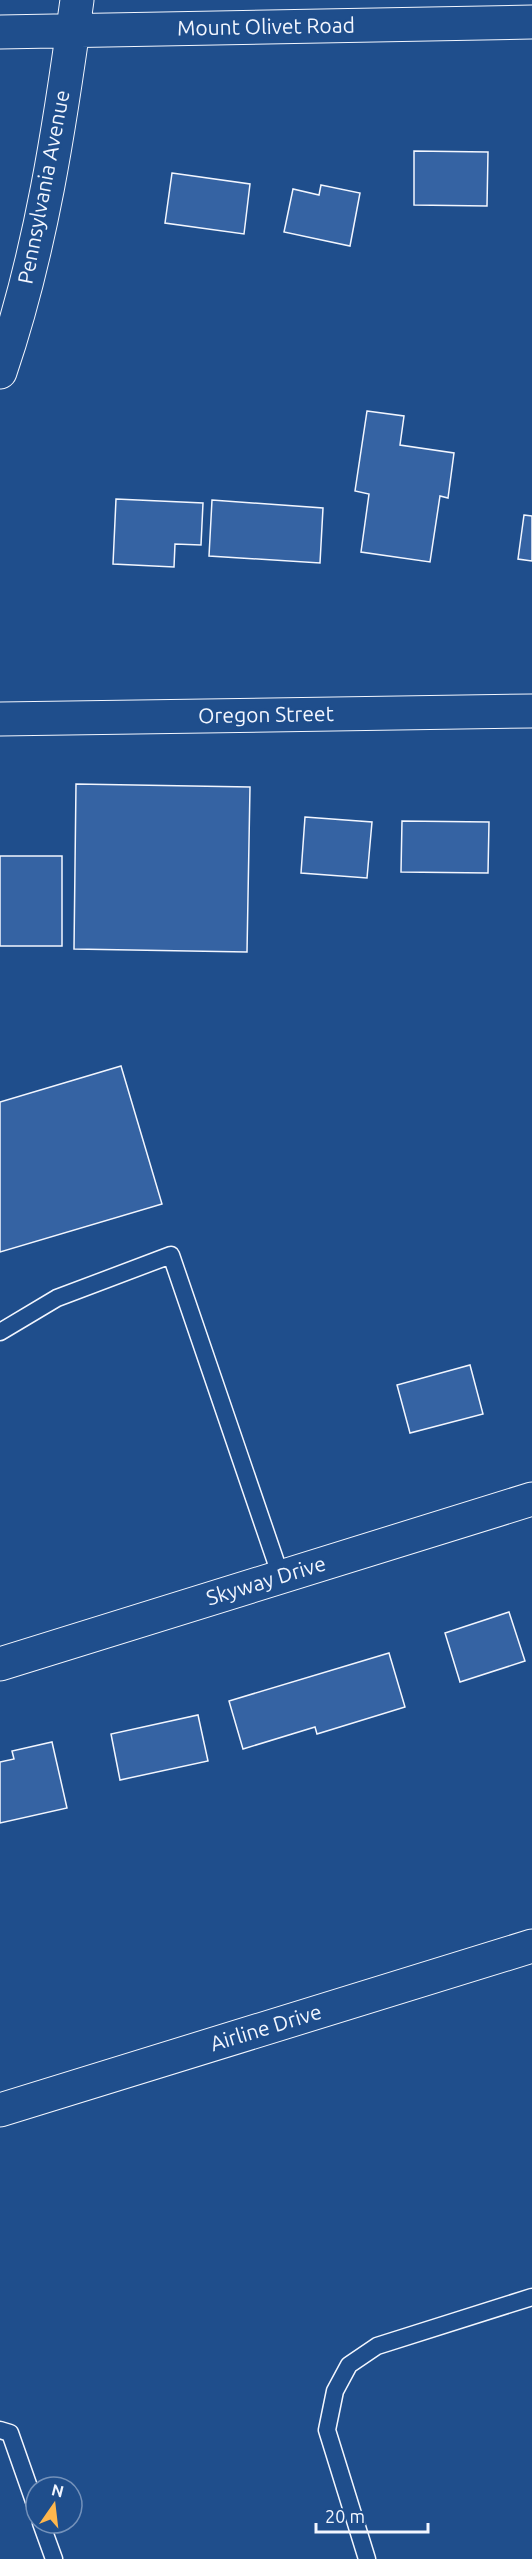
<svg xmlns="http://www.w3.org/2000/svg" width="532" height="2559" viewBox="0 0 532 2559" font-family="Ubuntu,sans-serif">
<rect width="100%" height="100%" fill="#1f4e8c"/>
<path fill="#3563a3" stroke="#f2f6ff" stroke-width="1.5" d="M414 151 488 152 487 206 414 205Z
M172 173 250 184 244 234 165 223Z
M321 185 360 193 350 246 284 232 293 189 319 195Z
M367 411 404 416 400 445 454 453 448 498 440 496 430 562 361 552 369 494 355 491Z
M116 499 203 503 201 545 175 544 174 567 113 564Z
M212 500 323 508 320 563 209 556Z
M524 515 532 516V561L518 559Z
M76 784 250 787 247 952 74 949Z
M305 817 372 822 367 878 301 873Z
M402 821 489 822 488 873 401 872Z
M0 856H62V946H0Z
M121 1066 162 1204 0 1252V1102Z
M470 1365 483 1414 410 1433 397 1385Z
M509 1612 525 1661 460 1682 445 1633Z
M389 1653 405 1707 317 1734 315 1727 243 1749 229 1701Z
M198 1715 208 1761 120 1780 111 1734Z
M52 1742 67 1808 0 1823V1762L14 1759 12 1751Z"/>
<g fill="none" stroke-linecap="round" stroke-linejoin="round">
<defs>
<path id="service" d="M0 1332 57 1298 171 1255 281 1577
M0 2430 10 2433 36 2507
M41 2523 54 2559
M367 2559 327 2430 335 2391 349 2365 377 2346 532 2297"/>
<path id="minor" d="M0 32 532 22
M0 372C41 252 60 125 77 0
M0 719 532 711
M0 1664 532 1499
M0 2110 532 1946"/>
</defs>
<use href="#service" stroke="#f2f6ff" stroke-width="19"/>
<use href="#minor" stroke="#f2f6ff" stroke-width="35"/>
<use href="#service" stroke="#1f4e8c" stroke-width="16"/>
<use href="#minor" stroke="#1f4e8c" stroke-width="33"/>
</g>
<g text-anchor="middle" stroke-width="4.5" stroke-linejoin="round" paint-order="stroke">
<g font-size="21" fill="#f2f6ff" stroke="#1f4e8c">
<text transform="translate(266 27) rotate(-1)" y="7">Mount Olivet Road</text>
<text transform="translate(44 187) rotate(-79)" y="7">Pennsylvania Avenue</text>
<text transform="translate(266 715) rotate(-1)" y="7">Oregon Street</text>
<text transform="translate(266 1581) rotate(-17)" y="7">Skyway Drive</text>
<text transform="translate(266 2028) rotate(-17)" y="7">Airline Drive</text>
</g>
</g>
<g transform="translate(54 2505) rotate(14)"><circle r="28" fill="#1f4e8c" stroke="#7391ba" stroke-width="1.5"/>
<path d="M0-4.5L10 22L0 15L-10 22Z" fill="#ffb74d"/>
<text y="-9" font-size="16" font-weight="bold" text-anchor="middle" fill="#f2f6ff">N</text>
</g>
<path d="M316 2523v9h112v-9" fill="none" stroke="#f2f6ff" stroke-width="3"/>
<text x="325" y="2523" font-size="18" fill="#f2f6ff" stroke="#1f4e8c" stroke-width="4.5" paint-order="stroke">20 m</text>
</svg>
